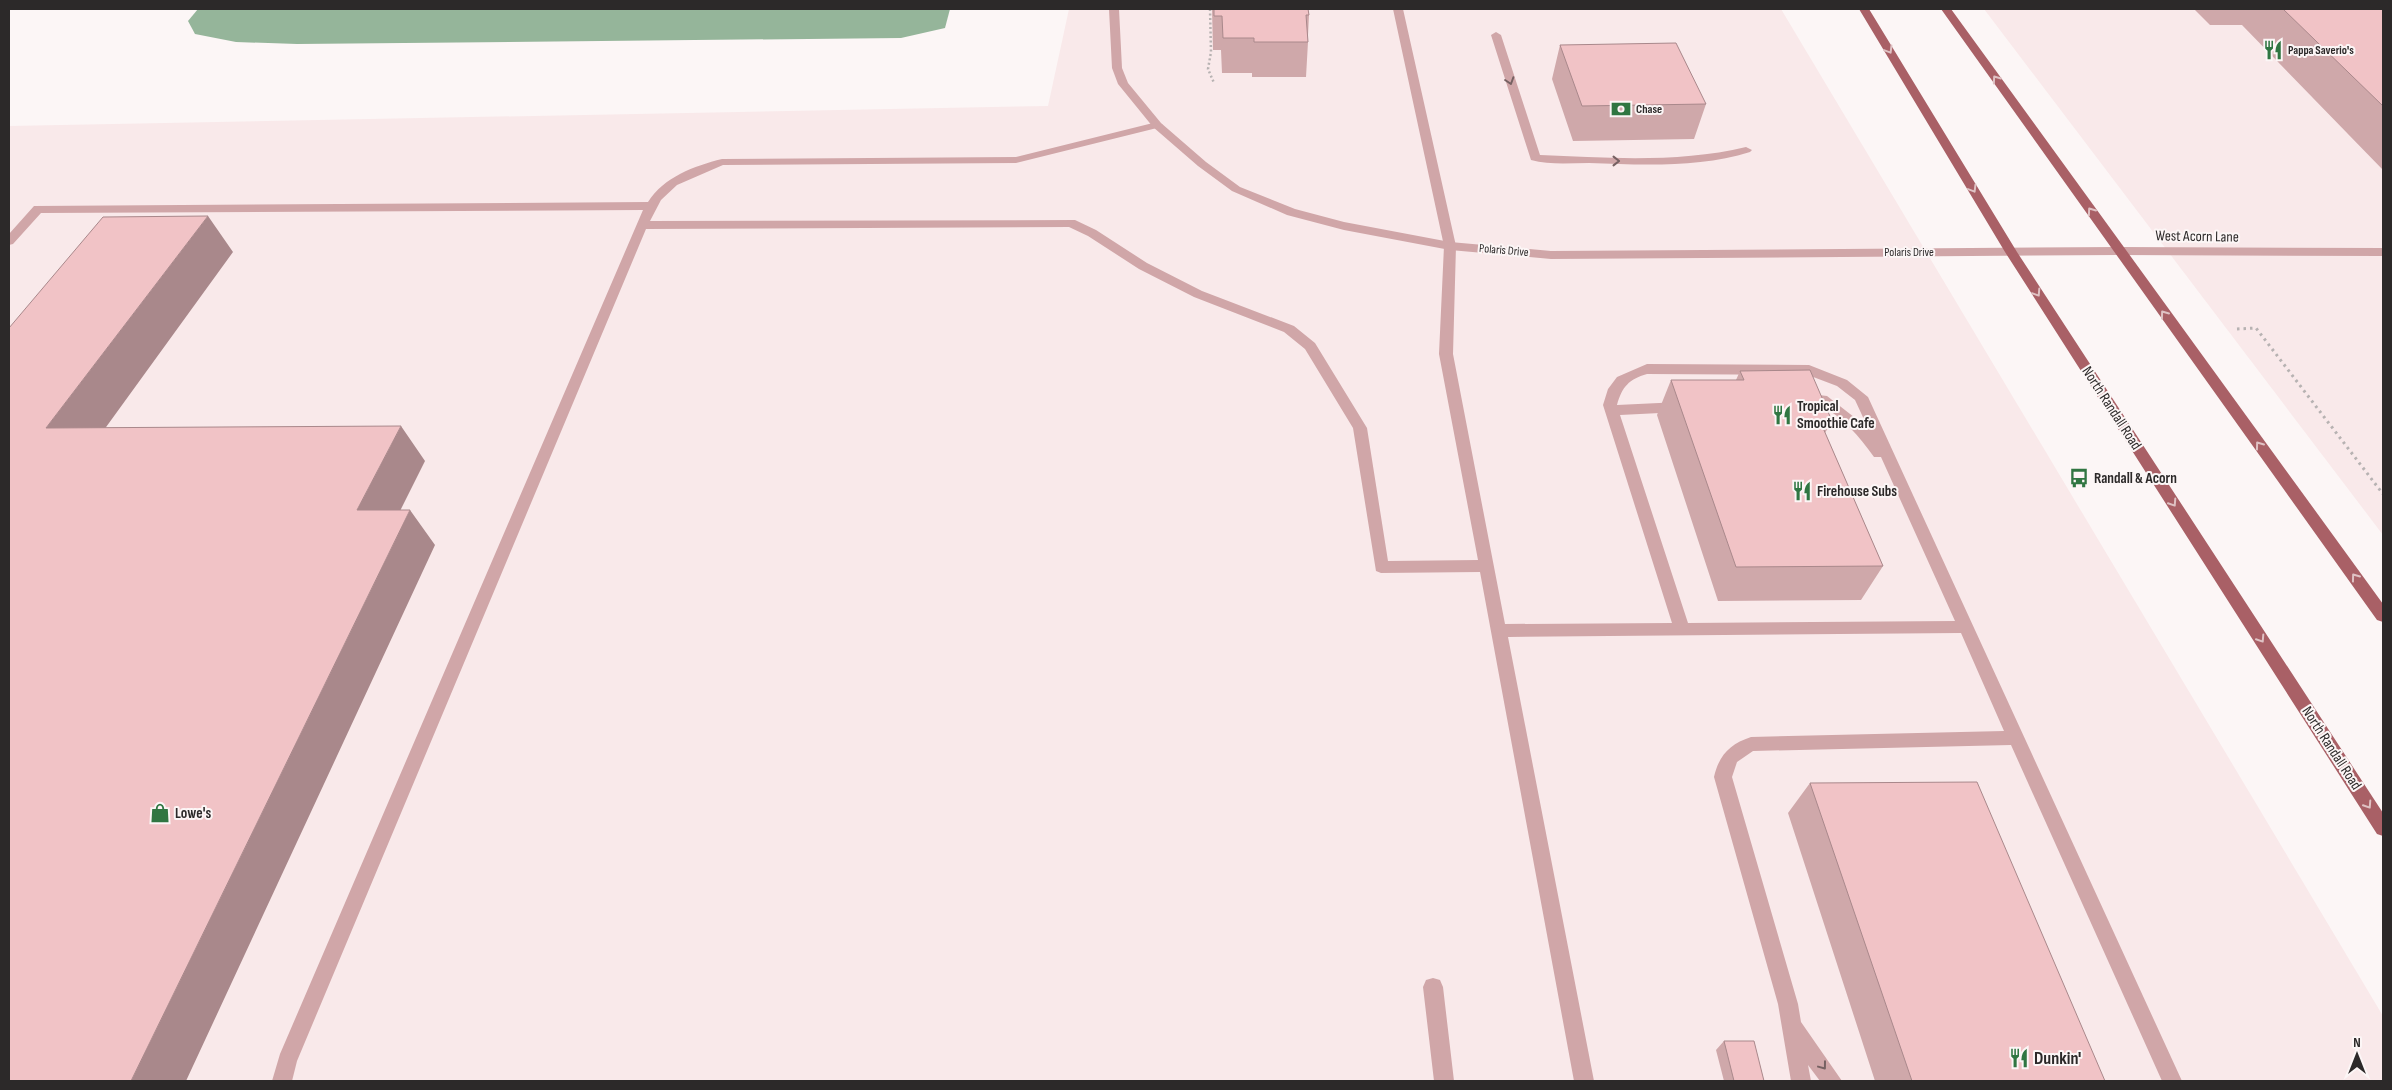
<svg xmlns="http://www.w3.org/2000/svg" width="2392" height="1090" viewBox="0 0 2392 1090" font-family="'Sofia Sans Condensed',sans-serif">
<rect width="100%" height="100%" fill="#fcf6f6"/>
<path fill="#f9e9ea" d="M1069 9H1781L2383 1016V1081H9V126L1048 106Z
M1984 9H2383V535Z"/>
<path fill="#95b59a" d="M198 9H950L945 28 901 38 297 44 236 42 195 34 188 21Z"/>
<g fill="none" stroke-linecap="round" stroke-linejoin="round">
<path stroke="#b7b2b2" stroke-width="2.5" stroke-dasharray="2 2.5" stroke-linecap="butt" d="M1210 9 1211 52 1208 69 1214 83"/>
<path stroke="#b7b2b2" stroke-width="3" stroke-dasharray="2.5 4" stroke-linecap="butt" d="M2237 329 2256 328 2383 494"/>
<path fill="#d0a6a8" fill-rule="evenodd" d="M1393 9H1403L1456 246 1453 354 1505 624 1672 623 1603 405 1608 389 1617 377 1647 364 1809 365 1847 380 1868 397 2182 1081H2162L2011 745 1753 751 1737 762 1732 777 1798 1004 1801 1022 1842 1081H1820L1808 1065 1811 1081H1791L1778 1004 1714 777C1719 755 1730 744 1751 737L2004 731 1961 633 1508 637 1594 1081H1574L1480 572 1381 573 1376 571 1353 428 1305 349 1284 332 1194 297 1139 269 1088 236 1069 227 646 229 297 1061 292 1081H272L280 1054 643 210 41 213 13 244 9 245V234L34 206 648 202C664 177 694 166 722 159L1016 157 1157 122 1163 125 1161 127 1016 163 723 165 677 185 661 200 650 221 1075 220 1096 230 1147 263 1202 291 1294 326 1315 343 1367 428 1388 561 1478 560 1439 354 1444 246ZM1647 374 1808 375 1837 386 1855 400 1868 428 1827 396 1802 393 1795 398C1800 407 1813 401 1820 405 1843 417 1859 436 1874 457H1881L1955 621 1688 623 1620 415 1680 412 1687 407 1680 402 1617 405C1622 387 1629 379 1647 374Z
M1496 32 1501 35 1540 155C1608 158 1680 163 1746 147L1752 150 1750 152C1699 168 1642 165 1589 163 1570 163 1549 165 1531 160L1491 35Z
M1433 978 1440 980 1443 987 1454 1081H1434L1423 987 1426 980Z"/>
<path fill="#d0a6a8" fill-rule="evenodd" d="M1109 9H1119L1122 68 1128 83 1161 123 1206 162 1240 187 1295 209 1344 222 1450 242 1551 251 2119 247 2383 248V256L2119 255 1551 259 1450 250 1344 230 1287 215 1232 191 1198 166 1153 127 1118 84 1112 68Z"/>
<path fill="#a96066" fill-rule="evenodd" d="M1859 9H1869L2017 252 2383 813V836L2377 834 2005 252Z
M1941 9H1951L2383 604V622L2377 620Z"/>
</g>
<path fill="#cfa8aa" d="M1212 9H1308L1309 15 1308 35V42L1306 77H1252V73H1222L1221 50H1213Z
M2194 9H2383V170L2242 25H2210Z
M1560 45 1706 104 1694 139 1573 141 1552 79Z
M1740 371 1832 421 1825 433 1883 566 1861 600 1718 601 1657 415 1671 380H1736Z
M1810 783 2105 1081H1875L1788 813Z
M1724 1041 1764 1081H1724L1716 1050Z"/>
<path fill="#a9888b" d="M208 216 233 252 80 463 46 428Z
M401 426 425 461 383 545 357 510Z
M410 510 435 545 186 1081H131Z"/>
<path fill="#f1c3c6" stroke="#a9888b" d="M1214 9H1308L1309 15H1306L1308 42H1254V38H1223L1222 16H1214Z
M2283 9H2383V106Z
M1676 43 1706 104 1582 106 1560 45Z
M208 216 46 428 401 426 357 510H410L131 1081H9V328L103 217Z
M1810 370 1832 421H1820L1883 566 1736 567 1671 380H1744L1740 371Z
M1977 782 2105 1081H1912L1810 783Z
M1724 1041H1754L1764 1081H1734Z"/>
<defs><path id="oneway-chevron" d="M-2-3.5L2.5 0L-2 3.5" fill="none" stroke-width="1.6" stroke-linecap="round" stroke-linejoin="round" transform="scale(1.25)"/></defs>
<g stroke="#dfc2c4">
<use href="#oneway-chevron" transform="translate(1889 50) rotate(59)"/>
<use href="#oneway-chevron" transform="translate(1996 79) rotate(-125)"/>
<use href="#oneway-chevron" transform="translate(1973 189) rotate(59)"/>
<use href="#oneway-chevron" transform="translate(2091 211) rotate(-125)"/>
<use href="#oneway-chevron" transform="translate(2037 293) rotate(57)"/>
<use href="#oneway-chevron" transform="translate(2164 314) rotate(-126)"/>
<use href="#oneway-chevron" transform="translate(2259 445) rotate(-126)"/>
<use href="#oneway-chevron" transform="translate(2173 503) rotate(57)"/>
<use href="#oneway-chevron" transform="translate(2355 577) rotate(-126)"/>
<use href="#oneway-chevron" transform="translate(2261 639) rotate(57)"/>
<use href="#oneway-chevron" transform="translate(2368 805) rotate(57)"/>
</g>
<g stroke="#766162">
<use href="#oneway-chevron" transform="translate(1510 81) rotate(72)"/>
<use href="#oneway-chevron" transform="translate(1616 161)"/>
<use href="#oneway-chevron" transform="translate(1823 1066) rotate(53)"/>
</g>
<defs>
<symbol id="restaurant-bare" viewBox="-9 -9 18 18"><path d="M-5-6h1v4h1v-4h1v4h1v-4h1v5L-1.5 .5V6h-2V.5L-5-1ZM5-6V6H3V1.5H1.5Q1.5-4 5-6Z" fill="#307642" stroke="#fcf6f6" stroke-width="2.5" paint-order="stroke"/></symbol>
<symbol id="bank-bare" viewBox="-9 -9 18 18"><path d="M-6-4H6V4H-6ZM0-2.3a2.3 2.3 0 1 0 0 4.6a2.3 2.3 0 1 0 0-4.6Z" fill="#307642" stroke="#fcf6f6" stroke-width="2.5" paint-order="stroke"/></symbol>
<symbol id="bus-bare" viewBox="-9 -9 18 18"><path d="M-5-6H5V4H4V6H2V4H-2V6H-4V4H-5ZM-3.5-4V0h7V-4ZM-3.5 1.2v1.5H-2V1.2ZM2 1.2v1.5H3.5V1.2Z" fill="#307642" stroke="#fcf6f6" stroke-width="2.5" paint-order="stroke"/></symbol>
<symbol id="shop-bare" viewBox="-9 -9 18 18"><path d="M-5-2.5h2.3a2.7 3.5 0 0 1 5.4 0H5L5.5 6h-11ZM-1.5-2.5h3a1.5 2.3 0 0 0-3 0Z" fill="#307642" stroke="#fcf6f6" stroke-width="2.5" paint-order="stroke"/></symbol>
</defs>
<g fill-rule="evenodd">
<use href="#restaurant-bare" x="2259" y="36" width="28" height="28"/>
<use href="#bank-bare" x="1607" y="95" width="28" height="28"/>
<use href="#restaurant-bare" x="1768" y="401" width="28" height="28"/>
<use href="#bus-bare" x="2065" y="464" width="28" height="28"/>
<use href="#restaurant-bare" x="1788" y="477" width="28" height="28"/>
<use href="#shop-bare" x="146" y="799" width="28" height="28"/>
<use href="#restaurant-bare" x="2005" y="1044" width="28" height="28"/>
</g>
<g text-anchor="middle" stroke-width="4" stroke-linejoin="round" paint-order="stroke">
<g font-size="12" font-weight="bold" fill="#2c2929" stroke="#fcf6f6" text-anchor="start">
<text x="2288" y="54">Pappa Saverio's</text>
<text x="1636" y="113">Chase</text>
</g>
<g font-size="12" fill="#2c2929" stroke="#fcf6f6">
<text transform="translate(1504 250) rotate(5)" y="4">Polaris Drive</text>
<text x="1909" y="256">Polaris Drive</text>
</g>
<g font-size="15" fill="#2c2929" stroke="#fcf6f6">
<text transform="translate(2197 236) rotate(1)" y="5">West Acorn Lane</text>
<text transform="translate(2112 408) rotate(57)" y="5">North Randall Road</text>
<text transform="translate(2332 748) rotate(57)" y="5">North Randall Road</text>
</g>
<g font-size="15" font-weight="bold" fill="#2c2929" stroke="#fcf6f6" text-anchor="start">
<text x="1797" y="411">Tropical<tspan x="1797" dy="17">Smoothie Cafe</tspan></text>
<text x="2094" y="483">Randall &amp; Acorn</text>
<text x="1817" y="496">Firehouse Subs</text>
<text x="175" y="818">Lowe's</text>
</g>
<g font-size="18" font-weight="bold" fill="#2c2929" stroke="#fcf6f6" text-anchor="start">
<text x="2034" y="1064">Dunkin'</text>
</g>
</g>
<rect width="2392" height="1090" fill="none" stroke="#2c2929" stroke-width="20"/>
<g transform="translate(2357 1055)" stroke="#fcf6f6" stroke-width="4" paint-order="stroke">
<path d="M0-4L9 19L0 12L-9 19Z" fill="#2c2929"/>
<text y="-8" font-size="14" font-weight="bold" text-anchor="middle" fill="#2c2929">N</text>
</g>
</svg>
